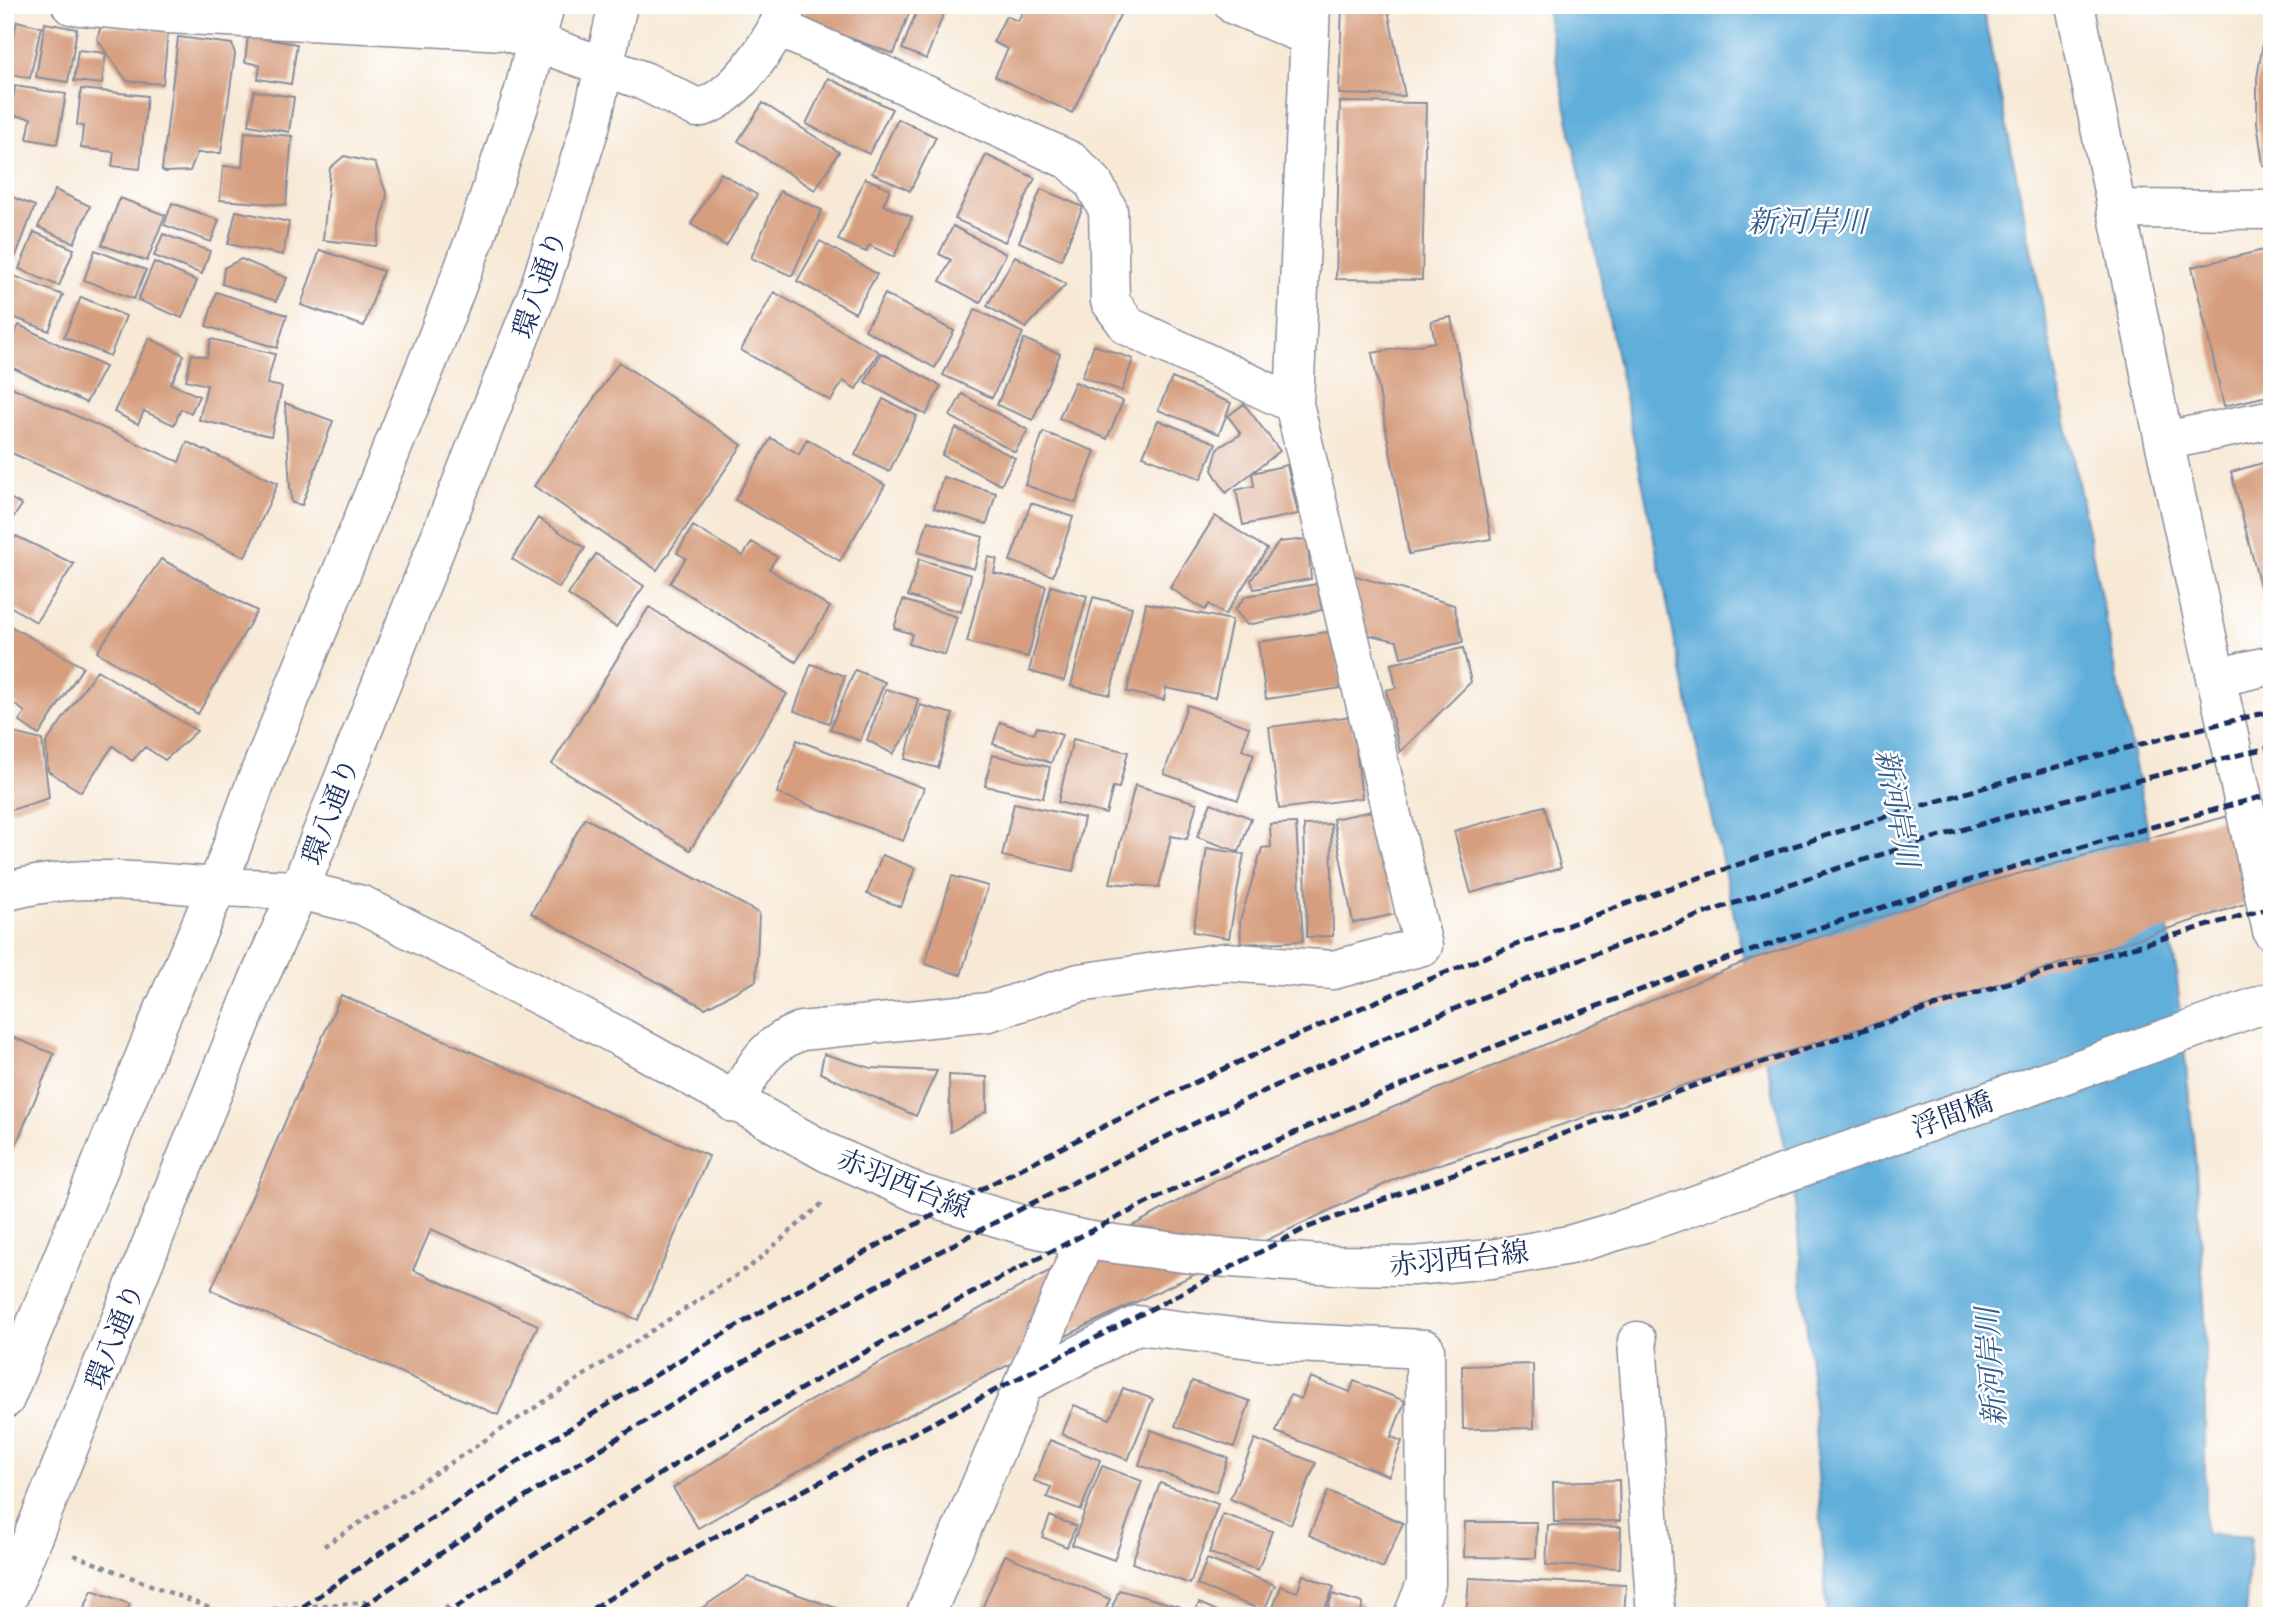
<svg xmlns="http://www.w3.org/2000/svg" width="2277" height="1621" viewBox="0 0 2277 1621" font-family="Vollkorn,'Noto Serif JP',serif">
<rect width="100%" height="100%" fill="#fff"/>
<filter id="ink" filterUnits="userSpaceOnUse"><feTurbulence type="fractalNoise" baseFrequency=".0143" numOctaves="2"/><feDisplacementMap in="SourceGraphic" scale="14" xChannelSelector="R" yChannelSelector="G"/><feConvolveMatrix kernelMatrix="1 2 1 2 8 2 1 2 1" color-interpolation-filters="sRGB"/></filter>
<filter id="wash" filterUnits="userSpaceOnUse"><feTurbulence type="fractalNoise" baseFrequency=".00686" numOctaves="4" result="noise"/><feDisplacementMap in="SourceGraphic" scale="28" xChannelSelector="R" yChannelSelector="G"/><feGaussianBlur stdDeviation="1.57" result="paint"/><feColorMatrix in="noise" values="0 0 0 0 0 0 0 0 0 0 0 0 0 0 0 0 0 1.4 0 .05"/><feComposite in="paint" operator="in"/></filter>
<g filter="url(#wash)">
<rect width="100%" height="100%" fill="#f7e9d6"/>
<path fill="#61aeda" stroke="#3e6e9c" stroke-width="2" d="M1545 5H1982L2176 969 2196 1166 2205 1318V1534L2251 1537 2245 1616H1827L1813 1396 1793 1182 1689 711Z"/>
<g id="blocks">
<path fill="#d69e7e" d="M807 5H912L894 54 802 21Z
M919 5H947L926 59 902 49Z
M1026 5 1124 7 1072 113 995 76 1008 49 993 42 1006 16 1018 21Z
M1342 5H1387L1405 96 1339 94Z
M17 21 41 27 30 78 5 73Z
M2272 22V173L2263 165 2257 122V78L2265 31Z
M45 23 77 29 68 82 36 77Z
M101 25 168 31 163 84 127 81 97 39Z
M248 36 297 44 291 84 258 79 260 65 245 62Z
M178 37 232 44 235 54 221 153H197L190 171 165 172 162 170Z
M78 50 106 53 102 84 74 81Z
M828 78 892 109 869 154 806 124Z
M15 86 66 94 57 144 27 139 31 118 10 115Z
M81 89 147 96 140 169 112 166 114 152 81 148 83 126 77 125Z
M254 91 294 97 289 132 249 125Z
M1340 102 1426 103 1422 280 1336 279Z
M763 103 839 152 815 190 738 141Z
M898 119 936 137 910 191 872 173Z
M245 132 292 136 286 205 220 200 223 166 242 167Z
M986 155 1035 178 1005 242 955 219Z
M344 156 375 163 387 195 376 246 323 240 330 168Z
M721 173 757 195 726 246 691 224Z
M865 178 890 189 883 205 912 217 894 257 869 245 866 252 838 240Z
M1041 189 1083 207 1061 260 1019 242Z
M55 190 90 206 74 243 38 227Z
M780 191 822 210 792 276 751 258Z
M5 194 35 206 9 274 63 295 49 331 5 314Z
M120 198 165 215 147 261 102 245Z
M172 203 219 220 211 242 164 225Z
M236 211 289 222 283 255 228 244Z
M953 226 1006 254 980 303 940 281 951 260 939 254Z
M34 232 74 249 59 286 19 269Z
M163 234 210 251 202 274 154 256Z
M820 241 877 274 855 313 797 281Z
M2272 248V395L2224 406 2192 267Z
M95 250 146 270 134 299 84 280Z
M320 250 383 271 364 326 301 305Z
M1015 256 1066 284 1026 328 987 306Z
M241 259 287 278 276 301 222 284 224 268Z
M154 262 197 281 182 318 138 300Z
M216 292 287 315 277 348 206 326Z
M774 292 879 352 856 389 843 381 831 401 741 350Z
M885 294 954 331 935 368 865 330Z
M81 297 126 316 110 356 64 337Z
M975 309 1023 333 992 398 943 375Z
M1451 317 1491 539 1409 554 1372 353 1435 342 1431 321Z
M19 325 105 367 86 403 5 364V352Z
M149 338 184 355 171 384 199 396 191 413 181 409 174 425 144 411 138 424 114 412Z
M211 339 275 354 267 384 282 387 271 436 199 420 207 385 186 380 192 354 207 357Z
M1024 339 1060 354 1033 420 997 405Z
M1094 345 1133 359 1122 391 1082 377Z
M881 353 941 386 926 415 865 382Z
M619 362 742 445 657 570 534 486Z
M1172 378 1231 403 1219 434 1158 410Z
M1075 382 1123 401 1107 439 1059 418Z
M5 384 179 462 187 442 278 483 245 557 5 450Z
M962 394 1028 430 1015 452 950 416Z
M883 399 917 416 889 472 855 455Z
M285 403 333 421 302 505 292 503 290 487Z
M1244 404 1280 451 1226 493 1212 470 1218 448 1241 434 1228 416Z
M1158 420 1216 443 1201 479 1143 456Z
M956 428 1015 458 1001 485 942 455Z
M1043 432 1095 451 1076 503 1025 485Z
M771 438 799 454 807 439 885 485 840 561 735 500Z
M2266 462 2272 486V612L2267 614 2231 472Z
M1287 465 1298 514 1243 525 1236 490 1254 486 1252 473Z
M943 477 996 493 987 524 934 508Z
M5 495 22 505 5 529Z
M1031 503 1073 517 1053 576 1010 561Z
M1215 516 1267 549 1225 615 1209 604 1205 610 1170 588Z
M538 518 585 548 559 588 512 559Z
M928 521 983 537 974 569 918 552Z
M693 526 743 556 752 542 777 557 769 569 830 607 796 662 670 583 686 558 677 553Z
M16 536 74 564 36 622 5 603V552Z
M1307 539 1311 579 1254 589 1251 580 1279 542Z
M596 554 644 586 616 627 568 595Z
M988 557 997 559 994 573 1046 586 1028 657 967 642Z
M161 559 257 611 198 714 97 652Z
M919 559 971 575 961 612 908 596Z
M1353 575 1454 605 1463 642 1401 657 1397 641 1365 634Z
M1317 584 1322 610 1247 625 1235 610 1246 596Z
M1051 586 1087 596 1064 681 1029 671Z
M1093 597 1132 607 1110 695 1071 686Z
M903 600 957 617 945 655 909 644 912 634 894 628Z
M1146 603 1232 620 1215 698 1166 688 1164 700 1127 692Z
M649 607 787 694 690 850 552 764Z
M5 623 83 667 39 735 19 721 25 712 5 697Z
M1334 631 1342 688 1266 699 1258 642Z
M1463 648 1471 682 1400 752 1386 690 1396 688 1391 664Z
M811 664 845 676 829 723 794 711Z
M97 670 197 731 165 760 145 747 132 761 113 746 81 792 48 771 46 743Z
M855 670 885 682 860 741 830 729Z
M886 689 918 699 910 729 893 754 867 740Z
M920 705 953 714 938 768 905 759Z
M1187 705 1249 727 1242 750 1254 754 1238 800 1164 774Z
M1352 716 1362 798 1279 809 1269 727Z
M1000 722 1034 734 1037 727 1062 735 1051 763 993 744Z
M5 731 42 740 49 798 5 812Z
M1073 739 1128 752 1119 788 1113 787 1106 814 1058 802Z
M797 740 924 788 903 841 777 793Z
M992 755 1050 767 1043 798 985 786Z
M1135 785 1197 803 1187 839 1171 836 1159 887 1110 883Z
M1014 803 1084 818 1073 871 1002 856Z
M1211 803 1251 818 1239 852 1197 837Z
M2272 804V895L1400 1177 1094 1322 804 1468 698 1528 673 1488 804 1404 1215 1181 1752 959 1985 883Z
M1544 806 1561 868 1471 893 1454 831Z
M1377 810 1396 914 1353 923 1333 819Z
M585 818 759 913 756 981 705 1008 531 913Z
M1296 823 1303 941 1241 944 1240 921 1262 848 1271 847 1270 824Z
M1331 824 1333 936 1307 937 1304 825Z
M1207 848 1244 854 1229 938 1193 932Z
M882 855 915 868 901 907 867 894Z
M952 876 988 886 961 975 925 964Z
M341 995 709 1156 638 1320 431 1229 413 1270 538 1325 498 1415 211 1290Z
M5 1034 54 1054 5 1171Z
M824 1054 871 1068 937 1071 916 1116 820 1073Z
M949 1075 987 1077V1111L950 1132Z
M1533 1364 1534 1428 1463 1429 1462 1366Z
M1310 1377 1350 1392 1354 1381 1405 1401 1391 1437 1402 1441 1389 1476 1276 1432 1290 1395 1301 1399Z
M1192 1381 1250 1401 1234 1447 1175 1426Z
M1123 1388 1153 1399 1128 1460 1062 1434 1074 1405 1110 1419Z
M1151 1430 1228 1458 1216 1492 1139 1465Z
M1255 1439 1316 1463 1291 1524 1230 1499Z
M1050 1440 1100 1460 1081 1510 1047 1497 1051 1487 1034 1481Z
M1102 1466 1142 1481 1114 1560 1072 1545Z
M1619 1480 1620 1521 1554 1522 1553 1482Z
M1160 1483 1218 1504 1190 1584 1132 1563Z
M1328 1491 1403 1523 1383 1568 1309 1535Z
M1223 1514 1272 1531 1258 1570 1209 1553Z
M1050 1516 1076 1526 1067 1547 1042 1537Z
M1465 1522H1537L1536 1558 1464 1557Z
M1548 1525 1621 1527 1620 1568 1546 1565Z
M1005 1555 1110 1599 1103 1616H987L980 1613Z
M1207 1559 1275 1585 1264 1611 1197 1585Z
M1303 1575 1334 1587 1322 1616H1270L1281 1586 1297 1592Z
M748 1577 856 1615V1616H690Z
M1469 1578 1626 1585 1624 1616H1466Z
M92 1590 130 1604 125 1616H81Z
M1119 1590 1181 1607 1178 1616H1109Z
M1332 1594 1363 1603 1360 1616H1326Z
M1199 1603 1229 1616H1193Z"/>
</g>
</g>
<g filter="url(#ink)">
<use href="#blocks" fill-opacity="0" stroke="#898c9a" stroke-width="2"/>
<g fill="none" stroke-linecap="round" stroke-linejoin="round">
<defs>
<path id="minor" d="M71 5 167 14 506 31 644 81 697 108C733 103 776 38 787 5
M1234 5 1310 37
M2075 5 2164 441 2272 931
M780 28 1071 161 1093 182 1108 210 1110 301 1128 326 1294 404
M2116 209 2272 210
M2164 441 2272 419
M2215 678 2272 665
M5 892C74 872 147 882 217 887
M734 1103C754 1069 762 1046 801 1031L989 1012 1079 983 1226 962 1333 970 1423 946 1294 404 1311 5
M1637 1341 1656 1616
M1023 1384 1137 1325 1274 1342 1425 1349 1426 1584 1413 1616
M925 1616 1085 1240"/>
<path id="major" d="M217 887 299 890 362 905 622 1038 828 1153 920 1194 1030 1227 1085 1240 1214 1257 1336 1265 1413 1266 1491 1259 1569 1245 1644 1223 2272 1001
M5 1399 160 1019 217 887 254 787 432 351 476 236 523 94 545 5
M5 1605 260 976 299 890 538 292 591 124 618 5"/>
</defs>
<use href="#minor" stroke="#898c9a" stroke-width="41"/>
<use href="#major" stroke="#898c9a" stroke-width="41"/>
<path stroke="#898c9a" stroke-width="4.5" stroke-dasharray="5 5" stroke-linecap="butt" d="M324 1546 752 1265 824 1202
M74 1555 222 1613 366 1602
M437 1616 450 1605"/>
<use href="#minor" stroke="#fff" stroke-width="38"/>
<use href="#major" stroke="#fff" stroke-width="38"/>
<path stroke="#1b2f5e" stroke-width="5" stroke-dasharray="10 5" stroke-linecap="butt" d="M290 1616C579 1412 880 1231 1200 1080 1542 919 1905 800 2272 711
M350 1616C934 1205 1576 911 2272 747
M443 1616C763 1396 1106 1208 1464 1059 1726 950 1998 868 2272 794
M580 1616 705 1542 1306 1228 1704 1082 2001 985 2272 907"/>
</g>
</g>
<g text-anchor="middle" stroke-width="5" stroke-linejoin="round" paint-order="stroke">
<g font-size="28" fill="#1b2f5e" stroke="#fff">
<text transform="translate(539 284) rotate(-71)" y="10">環八通り</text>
<text transform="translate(330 811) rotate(-69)" y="10">環八通り</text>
<text transform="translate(1952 1114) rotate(-20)" y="10">浮間橋</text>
<text transform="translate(904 1183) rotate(22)" y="10">赤羽西台線</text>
<text transform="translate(1459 1258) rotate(-6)" y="10">赤羽西台線</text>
<text transform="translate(114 1336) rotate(-68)" y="10">環八通り</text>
</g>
<g font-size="30" font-style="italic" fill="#345b89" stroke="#fff">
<text x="1807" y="232">新河岸川</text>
<text transform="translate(1897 808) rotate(79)" y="10">新河岸川</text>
<text transform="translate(1991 1367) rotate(-94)" y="10">新河岸川</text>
</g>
</g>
<rect width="2277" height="1621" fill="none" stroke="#fff" stroke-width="28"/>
</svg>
